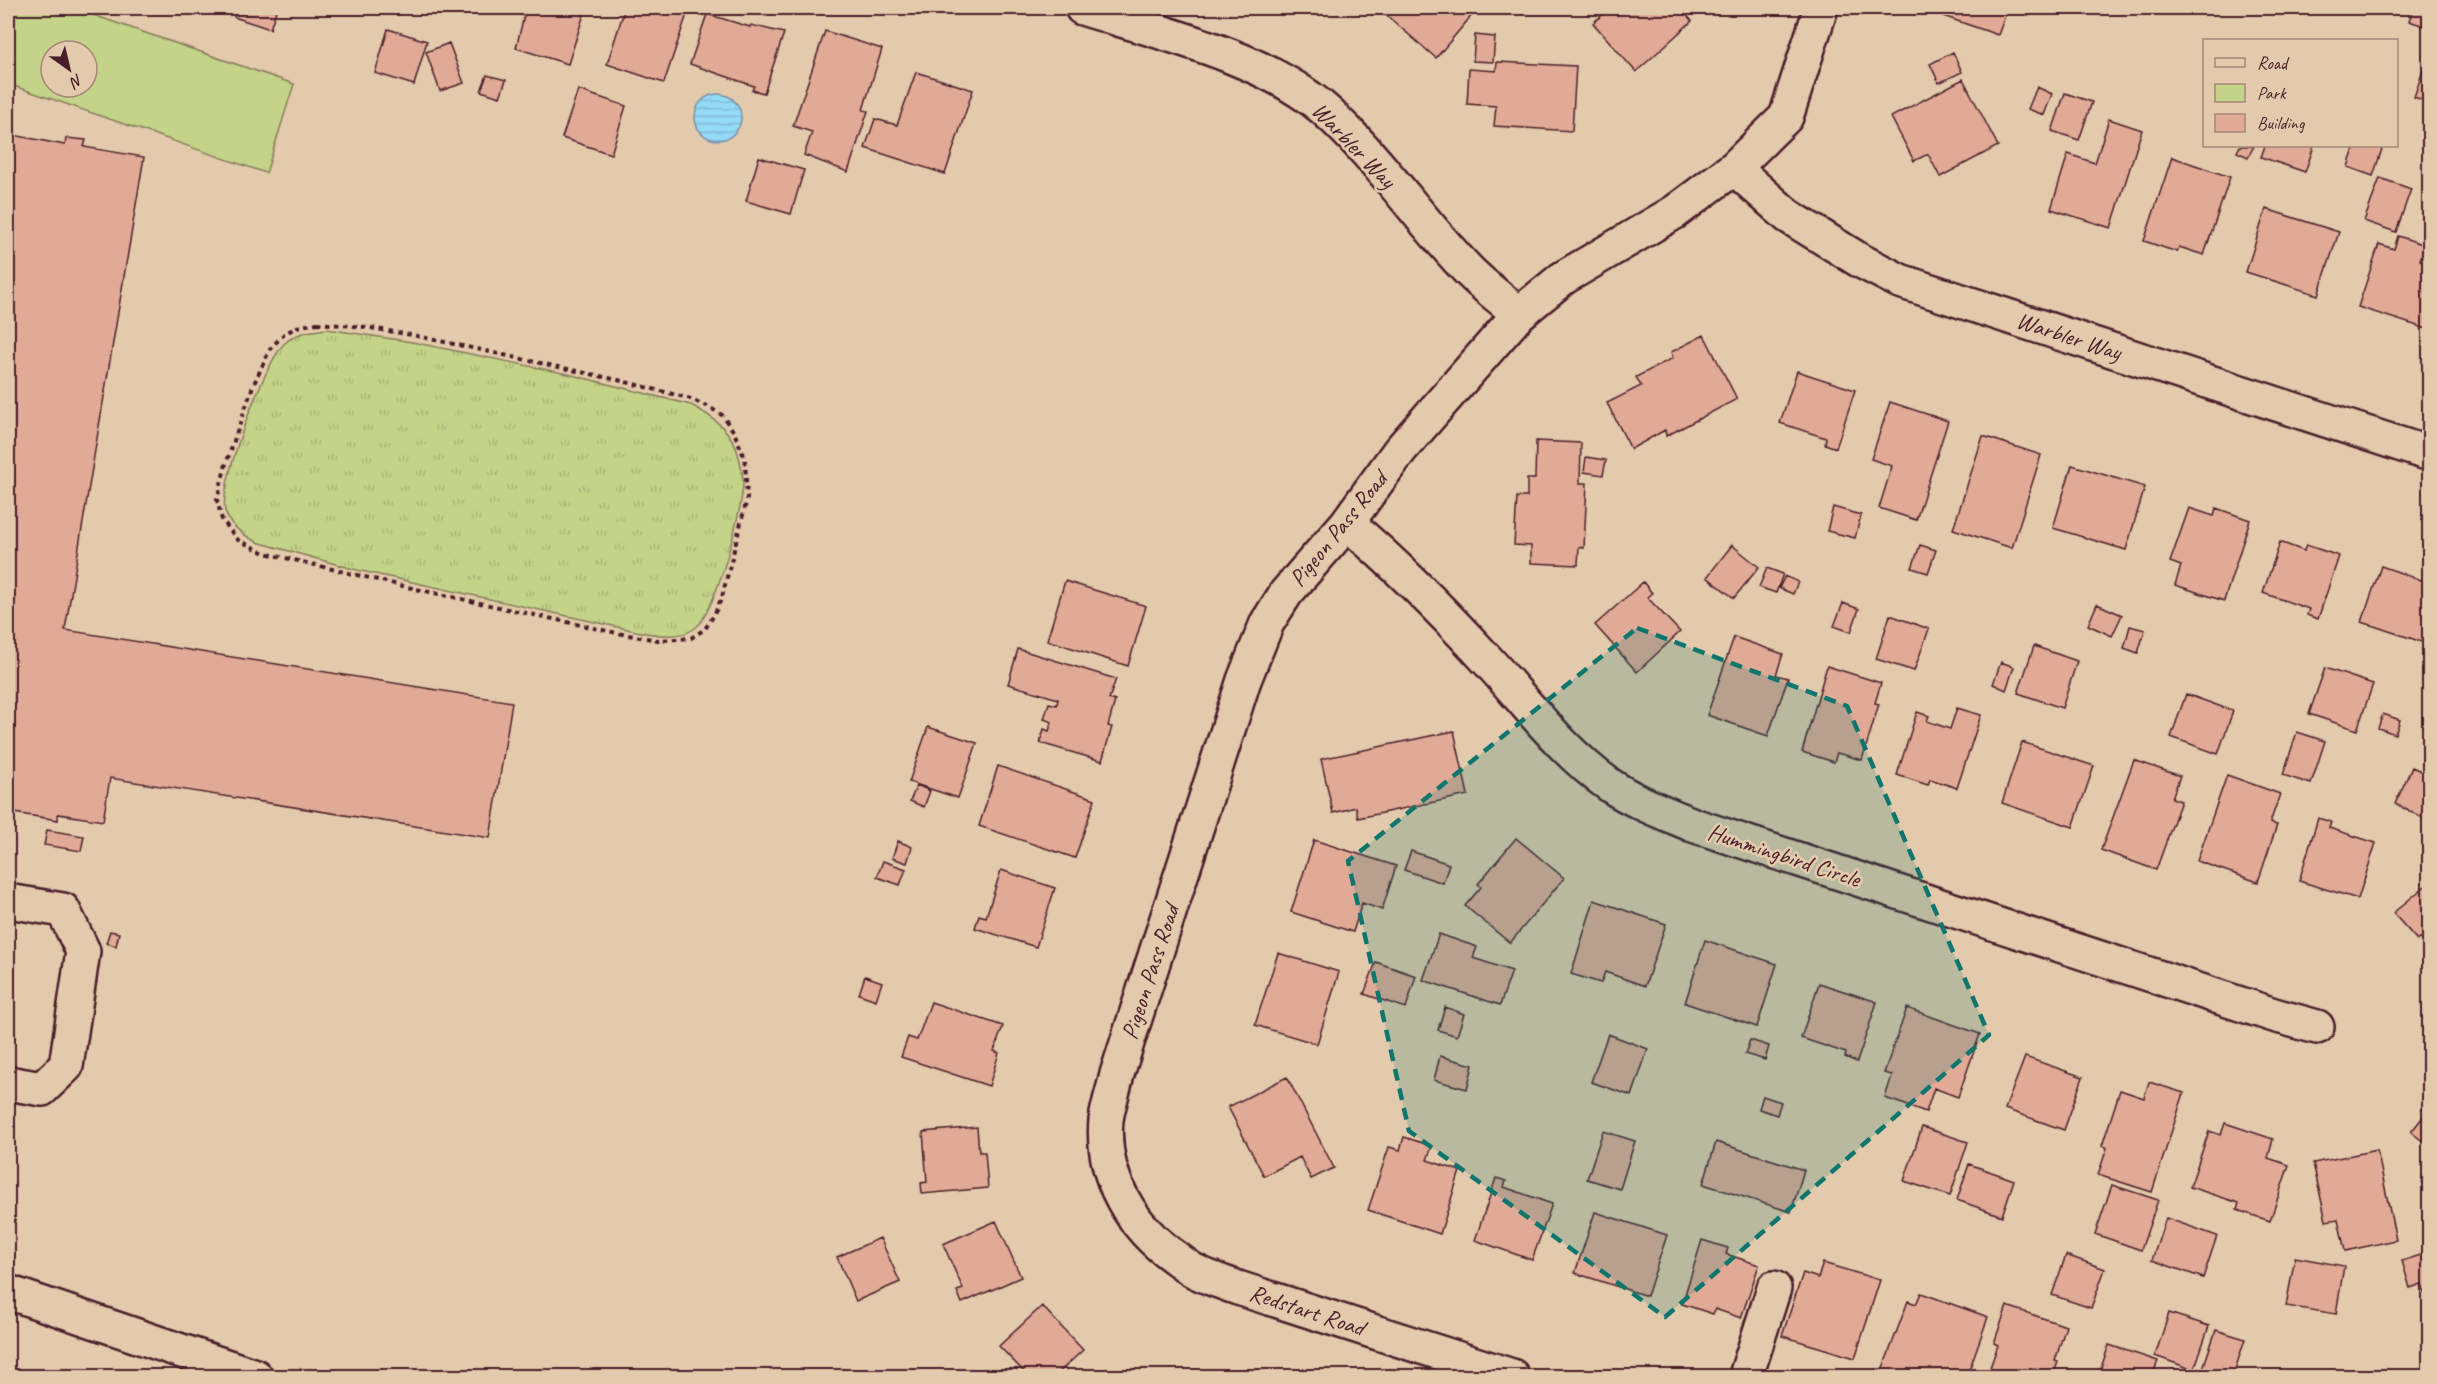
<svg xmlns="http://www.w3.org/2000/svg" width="2437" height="1384" viewBox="0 0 2437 1384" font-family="Caveat,sans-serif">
<defs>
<pattern id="grass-tufts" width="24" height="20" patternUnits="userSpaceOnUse" patternTransform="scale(1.5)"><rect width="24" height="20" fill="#c3d489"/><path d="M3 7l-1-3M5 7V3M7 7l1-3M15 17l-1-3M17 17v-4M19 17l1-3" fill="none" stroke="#a9b676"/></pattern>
<pattern id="water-rules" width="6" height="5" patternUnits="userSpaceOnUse" patternTransform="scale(1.5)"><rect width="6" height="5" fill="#95daf7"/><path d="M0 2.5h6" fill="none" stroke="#82bbd4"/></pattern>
</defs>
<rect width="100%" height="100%" fill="#e4caac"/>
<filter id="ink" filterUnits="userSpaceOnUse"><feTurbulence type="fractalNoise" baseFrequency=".0167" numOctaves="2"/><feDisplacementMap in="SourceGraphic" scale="12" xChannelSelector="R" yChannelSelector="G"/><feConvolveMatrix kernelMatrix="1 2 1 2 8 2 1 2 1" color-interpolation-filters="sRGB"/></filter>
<g filter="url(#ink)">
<path fill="url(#grass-tufts)" stroke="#867a5a" stroke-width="1.5" d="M327 329 412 342 568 374 691 405C712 416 733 431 739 457 741 465 743 476 743 484 742 511 715 615 694 629 677 640 654 634 636 631L357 570 257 542C245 536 229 525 225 511 219 483 264 364 284 344 296 332 312 331 327 329Z"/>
<path fill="#c3d489" stroke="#867a5a" stroke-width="1.5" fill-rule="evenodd" d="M8 8H73L294 84 266 173 8 84ZM51 51H87V87H51Z"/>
<path fill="url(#water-rules)" stroke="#778fa5" stroke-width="1.5" d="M695 117a23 23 0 1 1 46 0a23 23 0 1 1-46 0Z"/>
<path fill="#e1aa96" stroke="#4a1f2b" stroke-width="1.5" d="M201 8H224L222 14Z
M237 8H277L270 29 234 17Z
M504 8H586L568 64 516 48 524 16Z
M625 8H689L664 83 607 64Z
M1378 8H1465L1473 14 1436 58Z
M1610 8H1680L1692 21 1636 72 1593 23Z
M1946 8H2008L1998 35 1943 16Z
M2413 8H2430V28L2409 21Z
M707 14 750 27 751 25 784 33 764 93 752 90 754 86 690 64Z
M388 29 427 41 414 85 375 73Z
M825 31 882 49 863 110 868 111 848 172 804 155 812 132 793 126Z
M1475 35 1495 37 1493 62 1473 61Z
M449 43 464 83 440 91 426 52Z
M1953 52 1962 72 1939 83 1930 64Z
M2427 59H2430V103L2414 97Z
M1497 62 1576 66 1572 131 1494 126 1496 106 1467 104 1469 69 1496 71Z
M916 72 973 90 945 174 865 148 875 119 897 125Z
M487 75 506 80 500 97 481 91Z
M1963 79 1998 146 1940 177 1928 154 1914 161 1891 117Z
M2037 87 2052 94 2044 115 2028 109Z
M578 90 626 106 611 154 562 138Z
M2065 93 2092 102 2079 140 2052 131Z
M2109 119 2142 130 2111 228 2051 209 2068 154 2095 163Z
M8 134 65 145 66 138 86 140 84 147 144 157 65 630 512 702 490 838 110 778 103 821 58 814V820L8 812Z
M2240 146H2254L2248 157 2237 152Z
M2265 146H2314L2305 172 2261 157Z
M2355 146H2383L2373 176 2348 167Z
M759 157 804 170 791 214 746 201Z
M2172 157 2230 177 2204 255 2179 247 2177 252 2144 241Z
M2380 178 2411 189 2396 232 2364 221Z
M2266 209 2339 232 2318 295 2246 272Z
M2398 236 2425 245 2420 260 2430 263V330L2358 307 2379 244 2394 249Z
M1704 335 1737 399 1666 436 1665 430 1631 449 1607 403 1641 386 1636 377 1673 358 1671 352Z
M1797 371 1855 390 1836 448 1825 444 1826 438 1780 423Z
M1890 402 1948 421 1916 520 1879 508 1892 466 1871 459Z
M1983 436 2041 455 2012 548 1953 529Z
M1536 441 1581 443 1580 483H1587L1584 548 1579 547 1578 565 1531 563V546L1514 545 1517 497H1527V479H1535Z
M1586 457 1606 460 1603 475 1584 472Z
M2072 465 2145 487 2126 550 2053 528Z
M1833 507 1861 515 1855 538 1827 531Z
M2189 508 2214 516 2216 508 2250 520 2224 601 2175 585 2181 566 2170 562Z
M2280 542 2304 551 2306 545 2339 556 2318 619 2307 615 2309 609 2263 593Z
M1732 545 1759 567 1734 598 1707 577Z
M1920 545 1936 550 1928 573 1912 568Z
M2381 566 2430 583V619L2422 642 2362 622Z
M1767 568 1783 574 1776 593 1759 587Z
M1785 576 1798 582 1793 594 1779 588Z
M1065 581 1146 606 1128 666 1047 640Z
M1643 582 1652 593 1647 597 1680 632 1637 672 1595 625Z
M1843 603 1859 609 1851 632 1834 626Z
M2097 604 2122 615 2112 636 2088 625Z
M1890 615 1929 629 1914 671 1876 659Z
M2130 626 2145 630 2138 653 2124 648Z
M1734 637 1783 654 1776 675 1788 678 1768 736 1707 715Z
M2034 646 2077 661 2062 708 2018 693Z
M1018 649 1116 679 1109 699 1115 701 1108 726 1112 727 1102 761 1040 743 1044 729 1049 731 1052 722 1044 719 1049 703 1057 705 1058 699 1008 684Z
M2001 662 2014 667 2006 690 1993 684Z
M1827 666 1881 683 1875 703 1879 704 1862 760 1837 753 1834 762 1802 752Z
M2325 668 2373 684 2357 730 2309 714Z
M2186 694 2233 711 2218 754 2171 737Z
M1957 708 1981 715 1957 788 1930 779 1928 785 1897 775 1917 712 1929 716 1927 721 1950 729Z
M2383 714 2400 720 2395 734 2378 728Z
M928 727 977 743 958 798 909 782Z
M1454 731 1468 795 1358 818 1356 807 1333 813 1321 759Z
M2297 732 2325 741 2311 784 2283 775Z
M2022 742 2094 766 2073 827 2002 803Z
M2134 760 2180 776 2172 798 2181 801 2156 870 2101 850Z
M998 766 1095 799 1075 858 979 826Z
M2412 767 2430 775V811L2425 819 2395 804Z
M2227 775 2280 794 2270 823 2277 825 2258 882 2197 861Z
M917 785 930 791 924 807 910 801Z
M2318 818 2331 822 2329 828 2376 843 2358 899 2299 881Z
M47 830 84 836 81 851 44 845Z
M1516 838 1564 878 1510 943 1465 906 1481 887 1478 884Z
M1314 840 1396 866 1382 910 1362 903 1353 932 1291 912Z
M898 841 912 847 907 863 892 858Z
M1411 851 1449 864 1443 883 1404 870Z
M883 861 906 869 900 885 877 877Z
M1001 870 1055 888 1036 947 975 928 979 915 986 917Z
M2430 882V946L2422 937 2417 940 2393 913Z
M1594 900 1666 924 1645 986 1605 972 1601 983 1571 974Z
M110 931 119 933 116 946 106 943Z
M1439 934 1477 947 1473 958 1512 971 1500 1005 1423 980Z
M1705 940 1777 964 1757 1027 1685 1003Z
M1278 953 1339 972 1317 1044 1255 1025Z
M1376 962 1416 976 1406 1008 1364 994Z
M865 976 882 982 876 1000 859 994Z
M1819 983 1877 1002 1857 1062 1845 1057 1846 1053 1801 1038Z
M931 1002 1003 1026 994 1051 999 1053 989 1086 901 1057 908 1037 917 1040Z
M1445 1007 1464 1014 1457 1036 1438 1030Z
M1907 1008 1980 1034 1958 1097 1934 1088 1926 1112 1885 1098 1892 1075 1884 1073Z
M1608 1034 1648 1049 1632 1096 1591 1082Z
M1750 1040 1769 1046 1765 1060 1745 1054Z
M1440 1056 1473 1065 1467 1089 1434 1080Z
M2025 1057 2083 1077 2064 1130 2005 1109Z
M1287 1077 1334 1168 1311 1179 1300 1157 1264 1176 1228 1107Z
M2149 1082 2184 1093 2152 1192 2098 1175 2107 1148 2102 1146 2120 1090 2144 1098Z
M1763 1096 1781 1102 1777 1115 1759 1109Z
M2430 1099V1147L2411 1132 2427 1112 2422 1109Z
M2225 1123 2273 1139 2268 1158 2289 1165 2270 1221 2237 1210 2239 1203 2190 1187 2209 1131 2221 1135Z
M977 1127 979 1152H985L988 1188 922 1194 921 1183 927 1182 923 1132Z
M1922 1127 1968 1142 1950 1196 1904 1181Z
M1603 1131 1635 1141 1620 1189 1587 1179Z
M1404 1137 1432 1146 1427 1160 1460 1171 1440 1234 1368 1210 1389 1147 1400 1150Z
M1716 1142 1804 1170 1791 1212 1703 1184Z
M2377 1150 2396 1240 2345 1251 2338 1219 2326 1221 2313 1163Z
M1969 1164 2014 1180 2002 1216 1957 1200Z
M1496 1178 1506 1181 1504 1187 1552 1204 1532 1260 1475 1240Z
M2112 1185 2158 1200 2141 1250 2095 1234Z
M1595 1212 1667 1235 1647 1296 1575 1273Z
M2166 1218 2217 1236 2203 1278 2152 1260Z
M996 1221 1021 1277 962 1303 957 1291 963 1289 943 1244Z
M880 1238 900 1282 856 1301 837 1257Z
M1702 1240 1728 1248 1726 1254 1759 1265 1741 1318 1715 1309 1713 1314 1682 1304Z
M2430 1252V1299L2427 1300 2422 1284 2410 1288 2402 1261Z
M2066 1255 2105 1269 2091 1308 2052 1295Z
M2295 1257 2344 1266 2336 1314 2286 1306Z
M1823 1263 1880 1280 1855 1358 1782 1336 1803 1273 1818 1278Z
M1921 1293 1988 1317 1967 1376H1880L1908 1301 1916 1304Z
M1042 1306 1083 1350 1055 1376H1028L999 1346Z
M2007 1306 2066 1326 2055 1361 2058 1362 2053 1376H1987L1998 1345 1994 1343Z
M2169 1313 2209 1326 2194 1370 2155 1356Z
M2216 1330 2245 1339 2233 1376H2219L2202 1371Z
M2109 1345 2158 1361 2152 1376H2098Z
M1116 1370 1135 1376H1114Z"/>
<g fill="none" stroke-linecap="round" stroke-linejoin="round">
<defs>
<path id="minor" d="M1082 8C1158 32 1265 57 1325 110 1378 157 1418 218 1467 269 1483 286 1502 299 1519 314
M1734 168 1788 216 1859 260 1900 281 2430 454
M1347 523C1398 566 1445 614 1490 663 1528 705 1564 753 1611 786 1637 803 1665 813 1693 825L2274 1015 2317 1027
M8 901 63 910 83 951 66 1066 42 1089 8 1083
M8 1292 255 1376
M1512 1376 1238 1288C1225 1283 1211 1279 1199 1273 1191 1270 1183 1263 1176 1258 1131 1227 1101 1176 1106 1120 1108 1105 1114 1089 1117 1074L1244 680 1267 623 1286 593 1347 523 1400 450 1519 314 1563 278 1675 212 1734 168 1786 117 1821 8
M1746 1376 1774 1288"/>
</defs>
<use href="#minor" stroke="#4a1f2b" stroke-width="38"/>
<path stroke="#4a1f2b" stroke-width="4" stroke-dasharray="4.5 4.5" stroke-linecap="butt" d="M317 323 365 327 417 336 618 380 688 398 707 406 722 415 734 432 745 459 747 499 722 597 714 615 705 629 691 638 677 639 658 640 617 633 407 587 265 553 238 540 222 520 217 500 226 464 253 386 270 349 284 334 297 327Z"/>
<use href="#minor" stroke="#e4caac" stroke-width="33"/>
</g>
</g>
<path fill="#0f766e" fill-opacity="0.2" stroke="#0f766e" stroke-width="4.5" stroke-dasharray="12 8" stroke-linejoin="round" d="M1637 628 1847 706 1989 1035 1665 1317 1409 1131 1348 861Z"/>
<g text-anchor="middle" stroke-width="5" stroke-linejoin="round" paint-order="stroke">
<g font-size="24" fill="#4a1f2b" stroke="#e4caac">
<text transform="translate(1354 145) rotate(46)" y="8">Warbler Way</text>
<text transform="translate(2069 336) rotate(18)" y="8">Warbler Way</text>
<text transform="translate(1338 529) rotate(-51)" y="8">Pigeon Pass Road</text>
<text transform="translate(1784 855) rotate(18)" y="8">Hummingbird Circle</text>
<text transform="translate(1150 972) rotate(-72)" y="8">Pigeon Pass Road</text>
<text transform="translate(1307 1310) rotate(18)" y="8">Redstart Road</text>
</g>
</g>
<rect width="2437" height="1384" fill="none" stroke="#e4caac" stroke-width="30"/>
<rect x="15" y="15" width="2407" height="1354" fill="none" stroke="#4a1f2b" stroke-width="2" filter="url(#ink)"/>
<rect x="2203" y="39" width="195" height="108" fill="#e4caac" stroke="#a68678" stroke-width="1.5"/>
<rect x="2215" y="58" width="30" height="9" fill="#e4caac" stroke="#a68678" stroke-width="1.5"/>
<text x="2257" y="69" font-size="18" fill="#4a1f2b">Road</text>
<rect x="2215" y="84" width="30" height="18" fill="#c3d489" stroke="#a68678" stroke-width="1.5"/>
<text x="2257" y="99" font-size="18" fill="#4a1f2b">Park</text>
<rect x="2215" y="114" width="30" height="18" fill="#e1aa96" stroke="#a68678" stroke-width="1.5"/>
<text x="2257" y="129" font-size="18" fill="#4a1f2b">Building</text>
<g transform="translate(69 69) rotate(146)"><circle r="28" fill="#e4caac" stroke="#a68678" stroke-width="1.5"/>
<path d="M0-4.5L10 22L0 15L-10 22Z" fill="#4a1f2b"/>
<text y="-9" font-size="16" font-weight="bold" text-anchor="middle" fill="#4a1f2b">N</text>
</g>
</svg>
